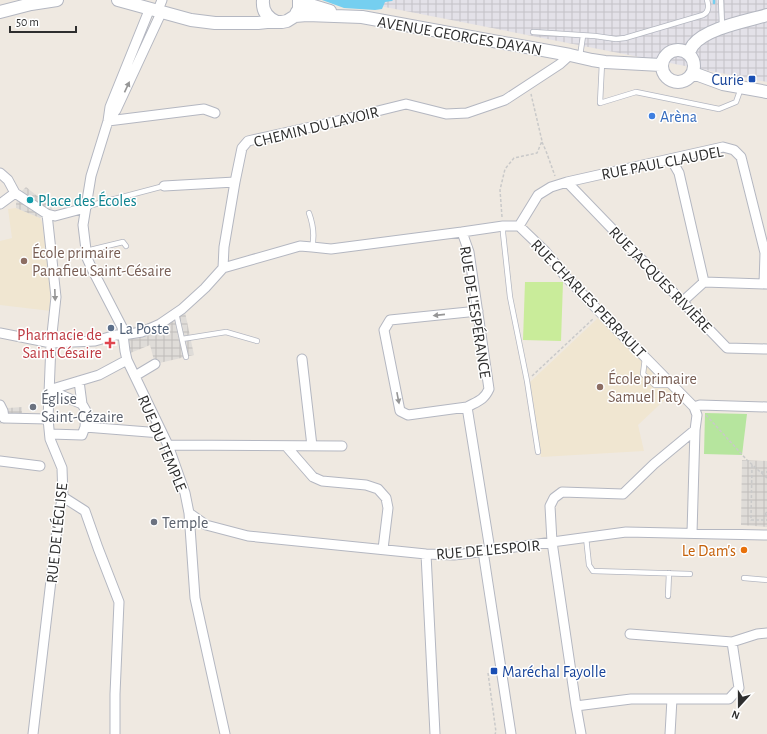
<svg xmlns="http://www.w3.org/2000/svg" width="767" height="734" viewBox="0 0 767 734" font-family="'Alegreya Sans',sans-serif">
<defs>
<pattern id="industrial-grid" width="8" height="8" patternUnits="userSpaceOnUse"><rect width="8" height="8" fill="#e3e1e8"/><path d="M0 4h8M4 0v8" fill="none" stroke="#c3c1c7"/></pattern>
<pattern id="plaza-grid" width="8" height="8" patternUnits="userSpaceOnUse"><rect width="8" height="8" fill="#dfdcd8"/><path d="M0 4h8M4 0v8" fill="none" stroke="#c0bdba"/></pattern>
</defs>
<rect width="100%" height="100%" fill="#efe9e1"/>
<path fill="url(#industrial-grid)" d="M349 0H767V82Z"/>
<path fill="#f0e6d1" d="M16 208 40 218 42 222 52 297 51 311 0 305V241L12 238 8 209Z
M599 317 623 343 634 350 673 392 638 425 644 451 541 457 530 382Z"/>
<path fill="#b6e59e" d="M705 413 747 414 742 455 704 454Z"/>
<path fill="#c9ec9a" d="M525 282H563L561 341 523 340Z"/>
<path fill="url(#plaza-grid)" d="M26 187 52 208 43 217 40 218 16 208V203L22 191Z
M178 306 185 312 194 355 155 364 150 345 128 354 122 327 128 326 137 327 160 319Z
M22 407V413H28L26 421 0 424V412L3 411 8 408Z
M742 460 767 461V527L741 525Z"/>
<path fill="#75cff0" d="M322 0H393L392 1 385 2 382 9 375 10 344 8Z"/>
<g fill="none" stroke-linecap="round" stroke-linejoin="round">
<path stroke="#75cff0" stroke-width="2.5" d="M714 0V3"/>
<defs>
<path id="lane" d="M721 0 722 26
M533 32 595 36 616 39 625 38 703 15C709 12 709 6 707 0
M580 56 583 36
M602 63 600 103 636 92 719 109 736 102 741 88
M87 208 92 205 164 186
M309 213C313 224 315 235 312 247
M503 226V233L510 297 527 381 538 452
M86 251 123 242 126 246
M176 313 186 357
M182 339 226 332 257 341
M645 358 643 374 655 385H671
M586 537 589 565 593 571 690 574
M744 578 767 580
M668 596 669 573"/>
<path id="street" d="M150 8 110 107 108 121 91 176 83 225 87 258 92 269 122 327 125 351 127 360 168 445 185 493 189 513 195 598 225 734
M158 10 162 0
M109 119 116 110 162 11
M108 121 204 109 215 113
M671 159 679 173 704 282
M0 173 8 180 15 193 47 214 55 216 85 208
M567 182 727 348 767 349
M164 186 235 182
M0 204 15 193
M519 226 538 195 551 187 567 182 723 147 734 150 741 157 765 253 764 284
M462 232 503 226H519L545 251 565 276 625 338 638 350 694 407 697 415 695 430 692 533
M223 268 300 246 312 247 331 249 462 232 469 252 489 389C484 400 478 401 467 407L490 550
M682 302 704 282 767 284
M0 333 51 343 95 341 116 335H123L142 332 160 324 182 309 205 288 223 268 224 247 235 182 242 148 248 141 329 123 406 104 446 114 467 113 505 100 560 64 570 55
M302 359 312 446
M135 376 155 364
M79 381 82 404
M49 390 82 404 86 411 85 427 82 435 50 434
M49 390 99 375 127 360
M0 405 3 411 4 418 48 419
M467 407 408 415 400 411 384 330 390 320 478 311
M694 407 700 405 767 407
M85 427 161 433
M168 445 342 446
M286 446 313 477 322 481 366 485 378 489 386 498 388 508 383 549
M0 461 40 466
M63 497 85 511 98 548 119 602 115 694V734
M189 513 206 525 248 536 426 554 454 555 471 553 626 532 767 535
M483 551 511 734
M426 554 435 734
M630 634 732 642 757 634 767 633
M576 706 631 699H729L739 688 732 642
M33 734 59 512 63 497 62 468 50 439 48 419 51 343 56 297 47 214
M581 734 576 706 552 542 550 506 554 498 562 492 623 494 654 464 695 430
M670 734 672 699"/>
<path id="secondary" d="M118 0 191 20 215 23H258L267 22H282L287 21 295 16 297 12 299 9V0
M263 0C262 11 267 18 277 22
M301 0 304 3 330 11
M0 12 31 4 57 0
M295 16 307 15 362 17 570 55 592 60 605 62 661 65
M662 66a16 16 0 1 1 32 0a16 16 0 1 1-32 0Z
M688 53C690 51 691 48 693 45 706 28 747 21 767 15
M693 73 723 84 767 92"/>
</defs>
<use href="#lane" stroke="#b4b7c1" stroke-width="6"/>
<use href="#street" stroke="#b4b7c1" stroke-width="11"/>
<use href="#secondary" stroke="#b4b7c1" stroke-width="14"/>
<path stroke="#c9c9c9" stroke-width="1.5" stroke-dasharray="3 2" stroke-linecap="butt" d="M542 142 546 151 555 176
M502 217 500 190 505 169 514 158 537 153 542 141 531 94
M532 376 594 318
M706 415 747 460 767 478
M752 465 751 520H767
M761 472H767
M767 512 764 515H767
M488 673 496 732 495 734"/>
<use href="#lane" stroke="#fff" stroke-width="4.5"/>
<use href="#street" stroke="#fff" stroke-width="9"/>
<use href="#secondary" stroke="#fff" stroke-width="12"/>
</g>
<defs><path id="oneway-solid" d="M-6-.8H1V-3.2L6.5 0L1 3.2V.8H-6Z"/></defs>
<g fill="#969696">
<use href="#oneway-solid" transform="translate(127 87) rotate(-65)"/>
<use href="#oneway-solid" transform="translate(55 295) rotate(88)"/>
<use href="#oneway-solid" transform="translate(439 315) rotate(174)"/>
<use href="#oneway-solid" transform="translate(398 398) rotate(79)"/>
</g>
<g fill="#1a4fb4" stroke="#fff" stroke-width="1.5">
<rect x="748" y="75" width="8" height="8" rx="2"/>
<rect x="490" y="667" width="8" height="8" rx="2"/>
</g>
<circle fill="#3f7fe0" stroke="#fff" stroke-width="1.5" cx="652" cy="116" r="4"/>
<circle fill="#0f9aa8" stroke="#fff" stroke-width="1.5" cx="30" cy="200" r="4"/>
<g fill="#8d6e63" stroke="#fff" stroke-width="1.5">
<circle cx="24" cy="261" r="4"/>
<circle cx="600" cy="387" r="4"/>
</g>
<circle fill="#5c6f8a" stroke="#fff" stroke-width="1.5" cx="111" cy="328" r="4"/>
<path fill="#e0444e" stroke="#fff" stroke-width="1.5" d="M108 337h4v4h4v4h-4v4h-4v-4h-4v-4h4z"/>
<g fill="#6b7280" stroke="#fff" stroke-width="1.5">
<circle cx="33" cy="407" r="4"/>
<circle cx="154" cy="522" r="4"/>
</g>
<circle fill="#e8710a" stroke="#fff" stroke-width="1.5" cx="744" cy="550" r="4"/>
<g text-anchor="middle" stroke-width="3" stroke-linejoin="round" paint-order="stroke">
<g font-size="16" fill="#2e2e2e" stroke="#fff">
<text transform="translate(460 35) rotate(10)" y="6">AVENUE GEORGES DAYAN</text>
<text transform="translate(316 126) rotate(-14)" y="6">CHEMIN DU LAVOIR</text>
<text transform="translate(662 162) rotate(-11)" y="6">RUE PAUL CLAUDEL</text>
<text transform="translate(661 279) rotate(46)" y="6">RUE JACQUES RIVIÈRE</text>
<text transform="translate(589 298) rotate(46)" y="6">RUE CHARLES PERRAULT</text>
<text transform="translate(476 312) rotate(81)" y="6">RUE DE L'ESPÉRANCE</text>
<text transform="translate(163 443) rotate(67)" y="6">RUE DU TEMPLE</text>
<text transform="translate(56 533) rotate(-84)" y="6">RUE DE L'ÉGLISE</text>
<text transform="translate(488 549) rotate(-5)" y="6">RUE DE L'ESPOIR</text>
</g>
<g font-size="16" fill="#164399" stroke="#fff" text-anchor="end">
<text x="744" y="85">Curie</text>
<text x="502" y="677" text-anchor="start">Maréchal Fayolle</text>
</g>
<g font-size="16" fill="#366cbe" stroke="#fff" text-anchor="start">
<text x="660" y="122">Arèna</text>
</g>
<g font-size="16" fill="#0d838f" stroke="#fff" text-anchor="start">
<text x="38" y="206">Place des Écoles</text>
</g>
<g font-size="16" fill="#785e54" stroke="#fff" text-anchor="start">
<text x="32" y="258">École primaire<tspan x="32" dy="18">Panafieu Saint-Césaire</tspan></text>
<text x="608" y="384">École primaire<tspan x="608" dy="18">Samuel Paty</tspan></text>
</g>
<g font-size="16" fill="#4e5e75" stroke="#fff" text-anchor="start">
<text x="119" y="334">La Poste</text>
</g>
<g font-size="16" fill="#be3a42" stroke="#fff" text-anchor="end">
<text x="102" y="340">Pharmacie de<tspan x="102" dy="18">Saint Césaire</tspan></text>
</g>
<g font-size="16" fill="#5b616d" stroke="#fff" text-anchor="start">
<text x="41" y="404">Église<tspan x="41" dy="18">Saint-Cézaire</tspan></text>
<text x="162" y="528">Temple</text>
</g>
<g font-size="16" fill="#c56008" stroke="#fff" text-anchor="end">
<text x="736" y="556">Le Dam's</text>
</g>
</g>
<g transform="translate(739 706) rotate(201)" stroke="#ffffff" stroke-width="3" paint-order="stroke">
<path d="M0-3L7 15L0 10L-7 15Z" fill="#2e2e2e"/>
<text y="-6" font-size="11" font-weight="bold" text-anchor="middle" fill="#2e2e2e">N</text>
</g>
<path d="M10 26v6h66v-6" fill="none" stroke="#2e2e2e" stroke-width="2"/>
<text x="16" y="26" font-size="12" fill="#2e2e2e" stroke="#ffffff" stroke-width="3" paint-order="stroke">50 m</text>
</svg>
